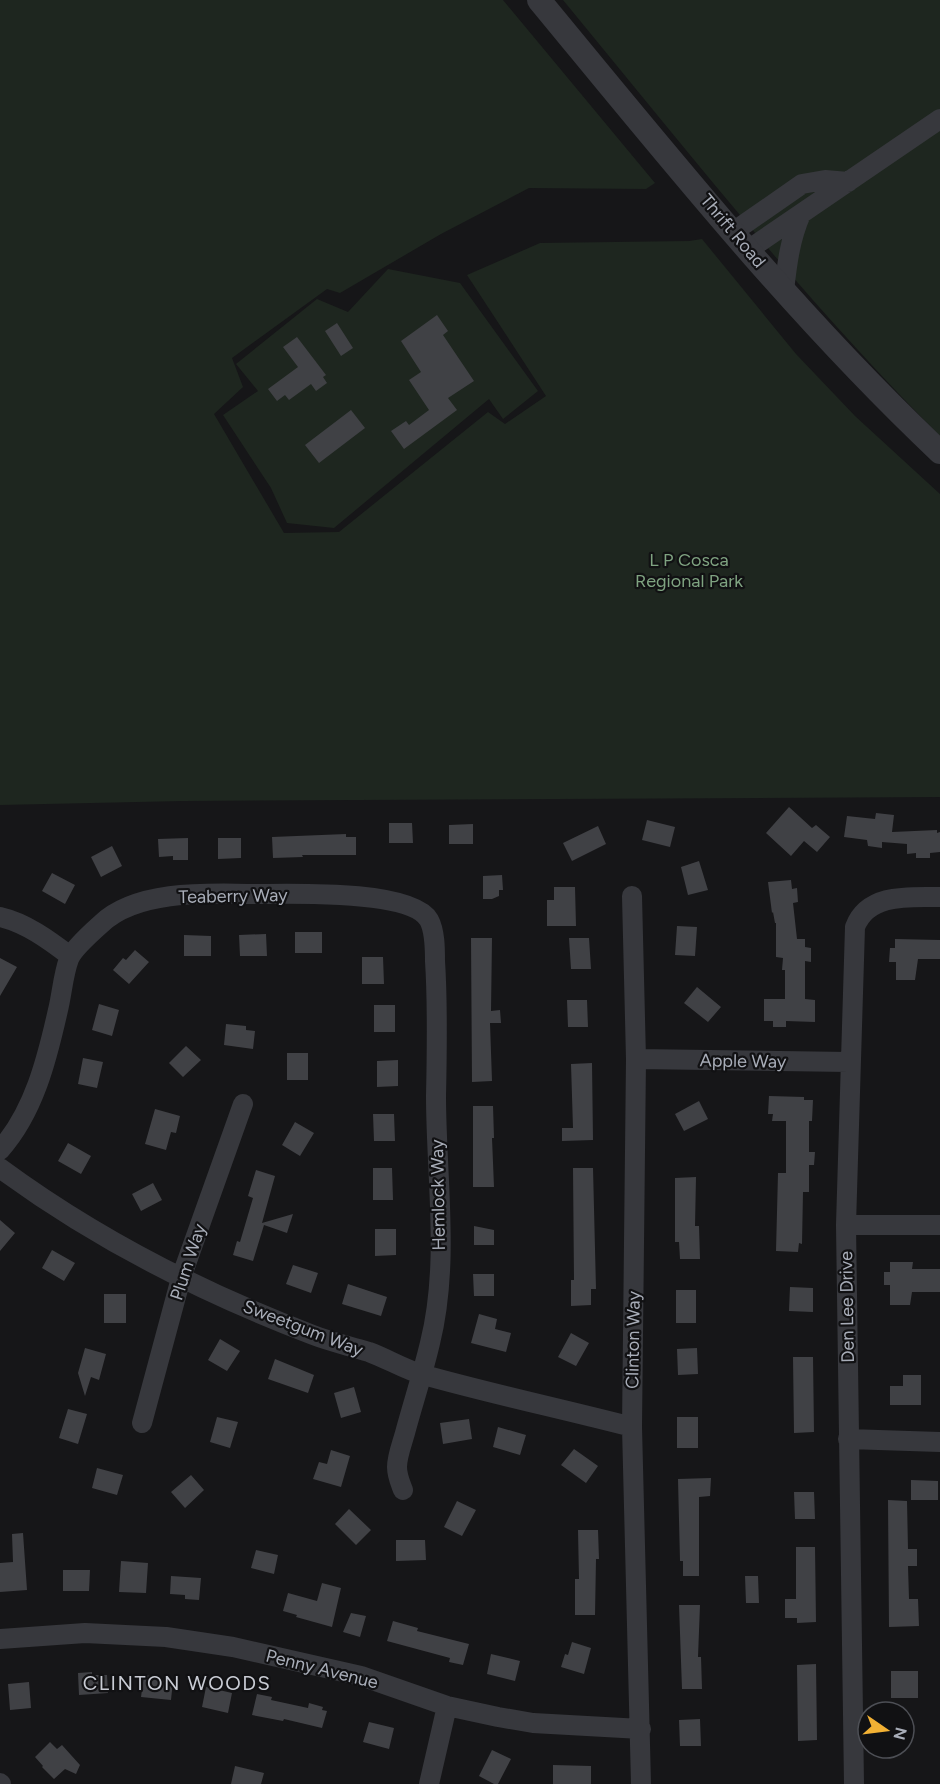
<svg xmlns="http://www.w3.org/2000/svg" width="940" height="1784" viewBox="0 0 940 1784" font-family="Figtree,sans-serif">
<rect width="100%" height="100%" fill="#161618"/>
<path fill="#1e261f" d="M0 0H503L655 183 646 189 529 188 441 234 340 293 327 289 232 358 243 387 214 414 284 533 339 532 488 412 505 424 546 396 467 275 540 243 689 241 702 239 796 354 855 416 940 494V797L183 801 0 805Z
M563 0H940V436C804 300 685 148 563 0Z
M388 269 460 283 538 391 503 419 489 399 334 528 287 523 271 488 223 415 258 391 236 364 317 299 348 312Z"/>
<path fill="#404145" d="M437 315 448 331 443 335 474 381 448 398 457 410 404 449 391 431 406 421 409 425 429 410 409 380 421 372 401 341Z
M337 323 353 348 341 356 325 331Z
M297 337 326 375 323 377 327 383 316 391 311 384 289 400 285 395 277 401 268 389 298 367 283 347Z
M351 410 365 428 319 463 305 445Z
M789 807 812 828 816 825 830 837 817 852 804 841 791 856 766 833Z
M876 813 894 815 892 832 937 830V833L940 832V852L930 853V858H916V853L907 854V844L882 842V848L868 846 867 840 844 837 847 816 875 819Z
M647 820 675 827 670 847 642 840Z
M389 823H412L413 843H389Z
M473 824V844H449V825Z
M598 826 606 844 572 861 563 843Z
M346 834V837H356V855H302L303 857 273 858 272 837Z
M188 838V860H173V856L159 857 158 839Z
M218 838H241V858L218 859Z
M112 846 122 866 101 877 91 857Z
M699 861 708 890 688 895 681 867Z
M52 873 75 885 65 904 42 891Z
M502 875 503 890H499V896L492 899H483V876Z
M791 880 792 889 797 888 798 902 793 903 797 939H805V947L811 948V962L805 961V999L815 1000V1022L786 1021V1027H773V1021H764V999H785V970H782L783 958 776 957V923H775L773 912 772 913 768 882Z
M554 887H575L576 926H547V900H554Z
M677 926 697 927 695 956 675 955Z
M295 932H322V953H295Z
M266 934 267 956H240L239 935Z
M184 935 211 936V956H184Z
M471 938H492L491 1011 500 1010 501 1023H490L492 1081 472 1082Z
M569 938H589L591 969H571Z
M895 939 940 940V959H918L915 980H896V962H889L890 948H895Z
M135 950 149 962 129 984 113 970 123 958 126 960Z
M362 957H383L384 984H362Z
M0 958 17 967 0 996Z
M697 987 721 1007 708 1022 684 1003Z
M567 1000H587L588 1027H568Z
M99 1004 119 1010 112 1036 92 1030Z
M374 1005H395V1032H374Z
M226 1024 246 1026V1030L255 1031 253 1049 224 1045Z
M186 1046 201 1060 183 1077 169 1063Z
M287 1053H308V1080H287Z
M83 1058 103 1062 97 1088 78 1084Z
M398 1060V1086L377 1087V1061Z
M592 1063 593 1140 562 1141V1128H573L571 1064Z
M769 1096 804 1097V1100H813L812 1121H809V1152H815L814 1165H809V1192H803L802 1244 799 1243 798 1252 776 1251 778 1173H786V1121H772L773 1114H768Z
M699 1101 708 1119 684 1131 675 1114Z
M473 1106H493L494 1138H492L494 1187H473Z
M155 1109 180 1116 176 1133 171 1132 166 1150 145 1144Z
M373 1114H394L395 1141H374Z
M295 1122 314 1133 300 1156 282 1145Z
M68 1143 91 1156 81 1174 58 1161Z
M373 1168H392L393 1200H373Z
M573 1168H593L596 1289H591V1305L571 1306V1280H574Z
M256 1170 275 1176 262 1223 293 1214 287 1233 264 1225 253 1261 233 1255 237 1241 240 1242 253 1198 248 1196Z
M696 1177 695 1226H699L700 1259H680L679 1242H675V1178Z
M153 1183 162 1200 141 1211 132 1194Z
M0 1220 15 1233 0 1251Z
M474 1226 494 1230V1245H474Z
M375 1229H396V1255L375 1256Z
M52 1250 75 1263 64 1281 42 1268Z
M890 1262H913L912 1269H940V1292H912L910 1305H890V1285H884V1272H890Z
M293 1265 318 1273 311 1293 286 1284Z
M473 1274H494V1296H474Z
M348 1284 387 1297 381 1316 342 1304Z
M790 1287 813 1288V1312L789 1311Z
M676 1290H696V1323H676Z
M104 1294H126V1323H104Z
M479 1314 497 1319 495 1329 511 1333 506 1352 471 1343Z
M571 1333 589 1343 576 1366 558 1357Z
M220 1339 240 1351 227 1371 208 1360Z
M85 1348 106 1354 99 1380 91 1377 85 1396 78 1373Z
M697 1348 698 1374 678 1375 677 1349Z
M793 1357H813L814 1432 794 1433Z
M275 1359 314 1375 308 1393 268 1379Z
M903 1375H921V1405H890V1386H903Z
M354 1387 361 1412 341 1418 334 1393Z
M68 1409 87 1414 78 1444 59 1438Z
M217 1417 238 1422 230 1448 210 1442Z
M677 1417H698V1448H677Z
M469 1419 472 1439 443 1444 440 1423Z
M498 1427 526 1435 520 1455 493 1447Z
M574 1449 598 1466 586 1483 561 1465Z
M331 1450 350 1456 341 1487 313 1479 319 1462 327 1464Z
M97 1468 123 1475 117 1495 92 1488Z
M191 1475 204 1490 185 1508 171 1492Z
M711 1478 710 1496 699 1497V1576H683V1561H680L678 1479Z
M911 1480 938 1481V1500H911Z
M794 1492H814L815 1519H795Z
M888 1500 907 1501 908 1549H917V1566H908L909 1599H918L919 1626 889 1627Z
M457 1501 476 1510 462 1536 444 1527Z
M349 1509 371 1530 356 1545 335 1524Z
M578 1530H598L599 1559H596L595 1615H575V1579H579Z
M23 1533 27 1590 0 1592V1563L13 1562 12 1534Z
M396 1540H425L426 1560 396 1561Z
M796 1547H815L816 1622 797 1623V1618H785V1599H796Z
M256 1550 278 1555 274 1574 251 1568Z
M121 1561 148 1563 146 1593 119 1592Z
M63 1570H90L89 1591H63Z
M171 1576 201 1578 199 1600 185 1599V1595L170 1594Z
M745 1576H758L759 1603H746Z
M322 1583 341 1588 332 1627 296 1617 297 1615 283 1611 288 1593 317 1601Z
M679 1605H700L698 1657H701L702 1689H682Z
M351 1613 366 1616 360 1637 343 1632Z
M393 1621 418 1628 417 1631 469 1644 463 1665 449 1662 450 1658 387 1641Z
M572 1642 591 1648 584 1674 561 1667 565 1654 568 1655Z
M491 1654 520 1661 515 1681 487 1674Z
M816 1664 817 1740 798 1741 797 1665Z
M891 1671H918V1698H891Z
M92 1672V1675H107L108 1693 79 1695 78 1673Z
M144 1675 159 1677V1680L173 1681 171 1700 141 1697Z
M29 1682 31 1708 10 1710 8 1684Z
M206 1687 232 1693 228 1713 202 1707Z
M257 1694 272 1697 271 1700 308 1708 309 1703 323 1707 322 1710 327 1711 322 1728 284 1719 283 1721 252 1715Z
M700 1719 701 1746H680L679 1720Z
M369 1722 394 1728 389 1749 363 1742Z
M50 1742 57 1749 62 1745 80 1765 76 1774 65 1769 54 1779 42 1767 43 1766 35 1757Z
M492 1750 511 1759 498 1784H494L479 1776Z
M553 1765 591 1766V1784H553Z
M235 1766 264 1773 261 1784H231Z"/>
<g fill="none" stroke-linecap="round" stroke-linejoin="round">
<path stroke="#37383d" stroke-width="20" d="M733 232 802 184 825 180 848 182
M748 250 940 119
M784 291C787 264 790 239 801 214
M632 896 636 1059 632 1427 641 1784
M0 917C26 923 49 940 70 956
M636 1059 849 1062
M0 1150C34 1112 47 1059 58 1010 62 994 63 975 69 959 73 949 92 932 101 924 136 890 207 893 253 894 287 894 411 889 429 920 435 931 435 949 435 961 438 1006 437 1051 436 1096 436 1177 450 1263 430 1343 423 1373 413 1403 405 1433 402 1444 397 1456 397 1467 397 1476 400 1482 403 1490
M0 1168C95 1238 203 1293 313 1335 331 1342 350 1346 369 1352 388 1359 405 1370 424 1375 492 1394 562 1409 632 1427
M846 1225H940
M142 1423 181 1278 243 1104
M848 1439 940 1442
M0 1639 85 1633 166 1637 233 1647 361 1676 447 1706 498 1717 533 1723 641 1729
M0 1783 1 1784
M429 1784 447 1706
M854 1784 846 1225 855 927C868 893 909 897 940 897"/>
<path stroke="#37383d" stroke-width="24" d="M539 0C667 155 793 313 940 452"/>
</g>
<g text-anchor="middle" stroke-width="4.5" stroke-linejoin="round" paint-order="stroke">
<g font-size="18" fill="#a8adb8" stroke="#111113">
<text transform="translate(733 231) rotate(50)" y="6">Thrift Road</text>
<text transform="translate(233 896) rotate(-1)" y="6">Teaberry Way</text>
<text transform="translate(743 1061) rotate(1)" y="6">Apple Way</text>
<text transform="translate(438 1195) rotate(-91)" y="6">Hemlock Way</text>
<text transform="translate(188 1262) rotate(-72)" y="6">Plum Way</text>
<text transform="translate(847 1307) rotate(-91)" y="6">Den Lee Drive</text>
<text transform="translate(303 1328) rotate(21)" y="6">Sweetgum Way</text>
<text transform="translate(633 1340) rotate(-89)" y="6">Clinton Way</text>
<text transform="translate(322 1669) rotate(14)" y="6">Penny Avenue</text>
</g>
<g font-size="18" fill="#7fa381" stroke="#111113">
<text x="689" y="566">L P Cosca<tspan x="689" dy="21">Regional Park</tspan></text>
</g>
<g font-size="20" letter-spacing="1.5" fill="#c9ccd4" stroke="#111113">
<text x="177" y="1690">CLINTON WOODS</text>
</g>
</g>
<g transform="translate(886 1730) rotate(104)"><circle r="28" fill="#111113" stroke="#4d4f55" stroke-width="1.5"/>
<path d="M0-4.5L10 22L0 15L-10 22Z" fill="#f2b134"/>
<text y="-9" font-size="16" font-weight="bold" text-anchor="middle" fill="#a8adb8">N</text>
</g>
</svg>
